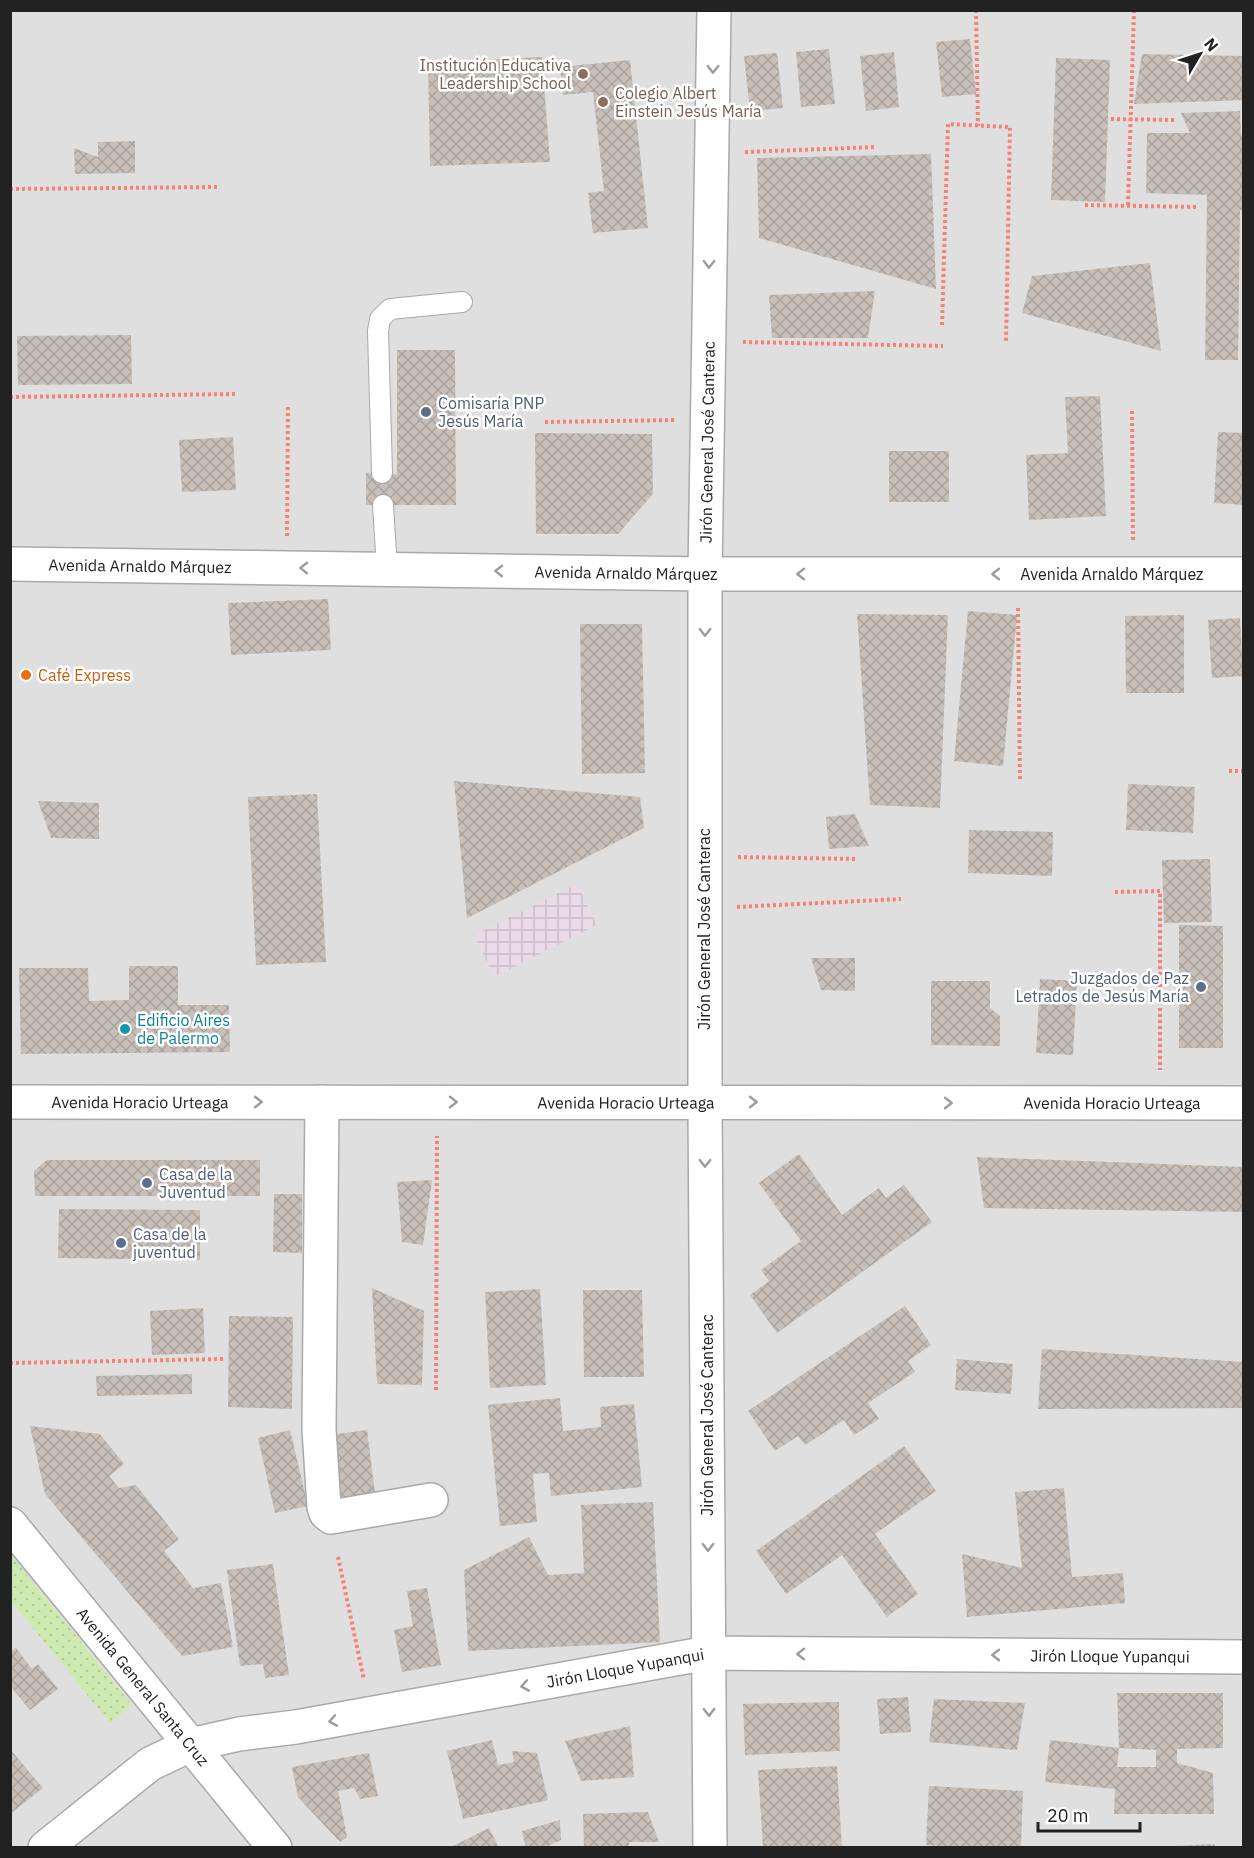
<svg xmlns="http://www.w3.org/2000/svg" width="1254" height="1858" viewBox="0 0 1254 1858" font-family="'IBM Plex Sans',sans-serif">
<defs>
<pattern id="industrial-grid" width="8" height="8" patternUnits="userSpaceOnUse" patternTransform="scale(1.5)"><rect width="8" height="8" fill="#ebdbe8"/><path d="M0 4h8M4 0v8" fill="none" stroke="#c9bcc7"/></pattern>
<pattern id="grass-dots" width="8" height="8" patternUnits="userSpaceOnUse" patternTransform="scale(1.5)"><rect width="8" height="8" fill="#cdebb0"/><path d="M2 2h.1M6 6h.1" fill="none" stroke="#b0c997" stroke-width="1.8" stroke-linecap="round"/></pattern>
<pattern id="building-cross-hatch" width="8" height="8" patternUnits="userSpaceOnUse" patternTransform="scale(1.5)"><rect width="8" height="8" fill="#c7bfb8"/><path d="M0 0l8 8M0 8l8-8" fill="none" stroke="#aba49e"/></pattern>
</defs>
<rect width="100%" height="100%" fill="#f2efe9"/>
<path fill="#e0dfdf" d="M11 11H1243V1847L11 1848Z"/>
<path fill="url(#industrial-grid)" d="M577 884 597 925 494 977 474 935Z"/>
<path fill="url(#grass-dots)" d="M11 1555 132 1705 110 1723 11 1601Z"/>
<path fill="url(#building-cross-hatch)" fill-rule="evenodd" d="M970 39 976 94 942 97 936 42Z
M829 49 835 104 801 107 796 52Z
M894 52 899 107 866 111 860 56Z
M777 53 783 108 750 111 744 56Z
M1142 54 1244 56V100L1134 104Z
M542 57 550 162 430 166 428 62Z
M1056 58 1110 60 1105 202 1051 200Z
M630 60 648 228 593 233 588 193 604 191 593 92 563 95 560 67Z
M1240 111 1241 136 1244 137V211L1240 210 1238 360H1205L1207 195 1146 193 1147 133H1190L1181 113Z
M135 141V173L75 174 74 148 98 157V142Z
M931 154 936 289 759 238 757 158Z
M1150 263 1161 351 1022 313 1032 276Z
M875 291 868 338H772L769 295Z
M131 335 132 384 18 385 17 336Z
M397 350H455L456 505H366V473L397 474Z
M1100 396 1106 516 1029 520 1026 455 1068 453 1065 397Z
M1218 432 1244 433V505L1214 503Z
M535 433 652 434 653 494 618 534H536Z
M233 437 236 490 182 492 179 440Z
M889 451H949V502H889Z
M328 599 331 650 231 655 228 603Z
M968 611 1017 615 1003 766 954 761Z
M857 614 948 615 940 808 870 805Z
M1184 615V693H1126L1125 616Z
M1240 618 1243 676 1212 678 1208 620Z
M580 624H642L645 773 582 774Z
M454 781 640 797 644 828 467 918Z
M1128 784 1195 787 1193 833 1126 830Z
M317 794 326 962 256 965 248 797Z
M38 801 99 803V839L51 838Z
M855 814 869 846 829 849 826 817Z
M969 830 1053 832 1052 876 968 873Z
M1210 859 1212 922 1164 923 1162 860Z
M1179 925 1223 926V1048H1179Z
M811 958H855V991L821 990Z
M129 966H178V1005H229L230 1052 21 1054 19 968H88L89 1001 129 1000Z
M1040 979 1077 981 1073 1055 1036 1053Z
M931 981H990V1008L1000 1016V1046L931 1045Z
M799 1154 842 1215 879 1188 886 1198 904 1185 932 1222 777 1333 750 1295 769 1281 761 1270 801 1241 759 1183Z
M977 1157 1244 1167V1212L984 1208Z
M47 1160H260V1196H35L34 1171Z
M432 1180 423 1245 402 1242 397 1182Z
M274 1194H302V1253L273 1252Z
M59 1209 200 1210V1260L58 1258Z
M372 1288 424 1311 422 1385 377 1384Z
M540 1289 546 1385 490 1388 485 1292Z
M583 1290H642L644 1377H584Z
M905 1306 931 1345 908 1361 915 1372 868 1403 879 1419 854 1435 844 1420 805 1445 798 1436 775 1451 748 1411Z
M203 1308 205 1353 152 1355 150 1311Z
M229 1316 293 1317 292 1409 228 1407Z
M1042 1349 1244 1362V1408L1038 1409Z
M957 1359 1013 1364 1011 1394 955 1390Z
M192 1374V1394L97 1396 96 1376Z
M560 1398 563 1431 601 1427 600 1407 634 1404 642 1487 551 1496 549 1473 533 1474 537 1522 500 1526 488 1405Z
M30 1426 100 1434 124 1464 109 1476 119 1488 136 1485 179 1539 164 1551 193 1588 221 1583 233 1647 182 1656 45 1494Z
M290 1430 308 1506 275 1513 258 1438Z
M367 1430 375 1493 339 1498 330 1435Z
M904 1446 936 1491 875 1534 918 1594 887 1617 842 1555 786 1594 756 1551Z
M1064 1488 1072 1577 1123 1573 1125 1603 967 1617 962 1554 1022 1568 1015 1492Z
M653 1502 660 1642 468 1651 464 1570 529 1537 548 1575 584 1573 581 1505Z
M273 1564 289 1675 265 1678 263 1664 240 1666 227 1570Z
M427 1588 441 1665 402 1672 394 1630 413 1626 407 1591Z
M16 1648 32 1669 38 1664 58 1689 30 1710 10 1686V1652Z
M1117 1693H1223V1748L1177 1749V1763L1213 1773 1214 1814H1114L1115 1789 1045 1782 1050 1740 1119 1748ZM1119 1748 1156 1750V1767H1117Z
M908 1697 911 1732 880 1734 877 1699Z
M934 1699 1025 1703 1017 1750 929 1742Z
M839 1702 840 1751 745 1755 743 1704Z
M630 1726 634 1777 581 1781 565 1741Z
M492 1740 498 1765 514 1762 512 1751 537 1753 548 1800 463 1819 447 1751Z
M10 1749 43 1788 10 1814Z
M369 1753 378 1796 360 1799 354 1788 338 1791 347 1837 340 1842 298 1797 292 1767Z
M837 1766 842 1848H763L758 1770Z
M929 1786 1023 1791 1021 1847 972 1848 926 1845Z
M648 1812 659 1842H629V1848H584L583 1814Z
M560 1820 561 1840 544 1848H526L522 1831Z
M489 1828 499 1848H449Z
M1215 1844V1848H1175V1846Z"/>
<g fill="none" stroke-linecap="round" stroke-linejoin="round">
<defs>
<path id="service" d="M382 473 378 331 380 319 390 309 462 302
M383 505 387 569"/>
<g id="minor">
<path d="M322 1102 319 1429 324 1507 326 1513 331 1517 431 1500"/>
<path id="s1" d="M45 1848 150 1764 190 1745 239 1734 296 1727 708 1653 1244 1657"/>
<path id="s2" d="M710 1848 705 1102V574L714 10"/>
</g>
<g id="tertiary">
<path id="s3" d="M10 564 705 574H1244"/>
<path id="s4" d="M10 1102 1244 1103"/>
<path id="s5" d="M10 1524 275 1848"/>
</g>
</defs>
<use href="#service" stroke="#a9a9a9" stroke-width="22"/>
<use href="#minor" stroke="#a9a9a9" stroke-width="36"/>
<use href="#tertiary" stroke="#a9a9a9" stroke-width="36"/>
<path stroke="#fa8072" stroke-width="4" stroke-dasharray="3 3" stroke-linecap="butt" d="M976 10 978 126
M1111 119 1175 120
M745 152 876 147
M10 189 220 187
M1085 205 1196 207
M1128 205 1134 10
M942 325 948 124 1010 127 1006 341
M743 342 943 346
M10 397 237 394
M1132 411 1133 542
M545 422 676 420
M287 536 288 404
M1018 608 1020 782
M1229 771H1244
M738 857 857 859
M1115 892 1160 891V1070
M737 907 901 899
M10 1363 223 1359
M436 1390 437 1136
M338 1557 364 1680"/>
<use href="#service" stroke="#fff" stroke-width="20"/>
<use href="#minor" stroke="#fff" stroke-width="33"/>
<use href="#tertiary" stroke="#fff" stroke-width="33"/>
</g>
<defs><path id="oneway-chevron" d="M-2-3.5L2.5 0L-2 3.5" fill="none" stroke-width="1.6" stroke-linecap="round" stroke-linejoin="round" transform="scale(1.5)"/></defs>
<g stroke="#9c9c9c">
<use href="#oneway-chevron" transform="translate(713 69) rotate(91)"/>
<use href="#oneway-chevron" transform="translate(709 264) rotate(91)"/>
<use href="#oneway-chevron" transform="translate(304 568) rotate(-179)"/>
<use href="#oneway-chevron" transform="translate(499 571) rotate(-179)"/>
<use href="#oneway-chevron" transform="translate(801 574) rotate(-180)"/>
<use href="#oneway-chevron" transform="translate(996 574) rotate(-180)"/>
<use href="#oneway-chevron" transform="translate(705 632) rotate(90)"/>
<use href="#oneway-chevron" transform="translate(258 1102)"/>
<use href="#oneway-chevron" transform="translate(453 1102)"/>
<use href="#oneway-chevron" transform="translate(753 1102)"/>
<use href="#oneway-chevron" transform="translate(948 1103)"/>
<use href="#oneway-chevron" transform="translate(705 1163) rotate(90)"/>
<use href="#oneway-chevron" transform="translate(708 1547) rotate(90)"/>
<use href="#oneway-chevron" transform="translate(801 1654) rotate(-180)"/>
<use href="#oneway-chevron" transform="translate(996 1655) rotate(-180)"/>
<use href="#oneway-chevron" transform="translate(525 1686) rotate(170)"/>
<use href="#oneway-chevron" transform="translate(709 1712) rotate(89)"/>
<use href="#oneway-chevron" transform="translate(333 1721) rotate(170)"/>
</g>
<g fill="#8d6e63" stroke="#fff" stroke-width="2">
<circle cx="583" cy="74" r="6"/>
<circle cx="603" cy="102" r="6"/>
</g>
<g fill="#5c6f8a" stroke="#fff" stroke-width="2">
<circle cx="426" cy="412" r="6"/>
<circle cx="1201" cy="987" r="6"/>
<circle cx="147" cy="1183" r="6"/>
<circle cx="121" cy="1243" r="6"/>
</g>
<circle fill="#e8710a" stroke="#fff" stroke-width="2" cx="26" cy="675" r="6"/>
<circle fill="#0f9aa8" stroke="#fff" stroke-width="2" cx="125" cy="1029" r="6"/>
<g text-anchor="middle" stroke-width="5" stroke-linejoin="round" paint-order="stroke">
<g font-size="16" fill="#785e54" stroke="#fff" text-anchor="end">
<text x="571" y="71">Institución Educativa<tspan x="571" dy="18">Leadership School</tspan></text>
<text x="615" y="99" text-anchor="start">Colegio Albert<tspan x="615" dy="18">Einstein Jesús María</tspan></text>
</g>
<g font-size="16" fill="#4e5e75" stroke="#fff" text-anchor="start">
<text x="438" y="409">Comisaría PNP<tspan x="438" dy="18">Jesús María</tspan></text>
<text x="1189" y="984" text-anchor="end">Juzgados de Paz<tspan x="1189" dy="18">Letrados de Jesús María</tspan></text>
<text x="159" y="1180">Casa de la<tspan x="159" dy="18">Juventud</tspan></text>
<text x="133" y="1240">Casa de la<tspan x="133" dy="18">juventud</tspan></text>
</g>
<g font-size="16" fill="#222" stroke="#fff">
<text dy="6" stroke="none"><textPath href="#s2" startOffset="1406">Jirón General José Canterac</textPath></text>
<text dy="6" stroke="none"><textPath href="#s3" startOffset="130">Avenida Arnaldo Márquez</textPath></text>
<text dy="6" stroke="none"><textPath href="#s3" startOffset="616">Avenida Arnaldo Márquez</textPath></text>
<text dy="6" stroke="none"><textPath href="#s3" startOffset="1102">Avenida Arnaldo Márquez</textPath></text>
<text transform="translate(704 929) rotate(-90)" y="6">Jirón General José Canterac</text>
<text dy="6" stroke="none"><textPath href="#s4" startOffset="130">Avenida Horacio Urteaga</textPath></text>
<text dy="6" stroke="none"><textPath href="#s4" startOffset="616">Avenida Horacio Urteaga</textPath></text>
<text dy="6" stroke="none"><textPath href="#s4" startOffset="1102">Avenida Horacio Urteaga</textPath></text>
<text transform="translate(707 1415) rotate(-90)" y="6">Jirón General José Canterac</text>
<text dy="6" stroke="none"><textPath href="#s1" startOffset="1107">Jirón Lloque Yupanqui</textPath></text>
<text dy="6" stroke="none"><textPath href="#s1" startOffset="621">Jirón Lloque Yupanqui</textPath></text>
<text dy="6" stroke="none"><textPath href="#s5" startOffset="210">Avenida General Santa Cruz</textPath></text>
</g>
<g font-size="16" fill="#c56008" stroke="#fff" text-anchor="start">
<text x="38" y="681">Café Express</text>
</g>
<g font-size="16" fill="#0d838f" stroke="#fff" text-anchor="start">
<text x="137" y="1026">Edificio Aires<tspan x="137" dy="18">de Palermo</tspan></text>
</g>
</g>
<rect width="1254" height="1858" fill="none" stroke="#222222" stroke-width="24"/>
<g transform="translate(1200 54) rotate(51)" stroke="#ffffff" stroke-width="4.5" paint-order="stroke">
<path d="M0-4.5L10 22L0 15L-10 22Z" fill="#222222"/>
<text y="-9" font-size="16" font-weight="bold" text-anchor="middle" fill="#222222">N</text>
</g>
<path d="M1038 1822v9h102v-9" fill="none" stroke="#222222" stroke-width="3"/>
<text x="1047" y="1822" font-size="18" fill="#222222" stroke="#ffffff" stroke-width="4.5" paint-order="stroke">20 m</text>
</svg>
